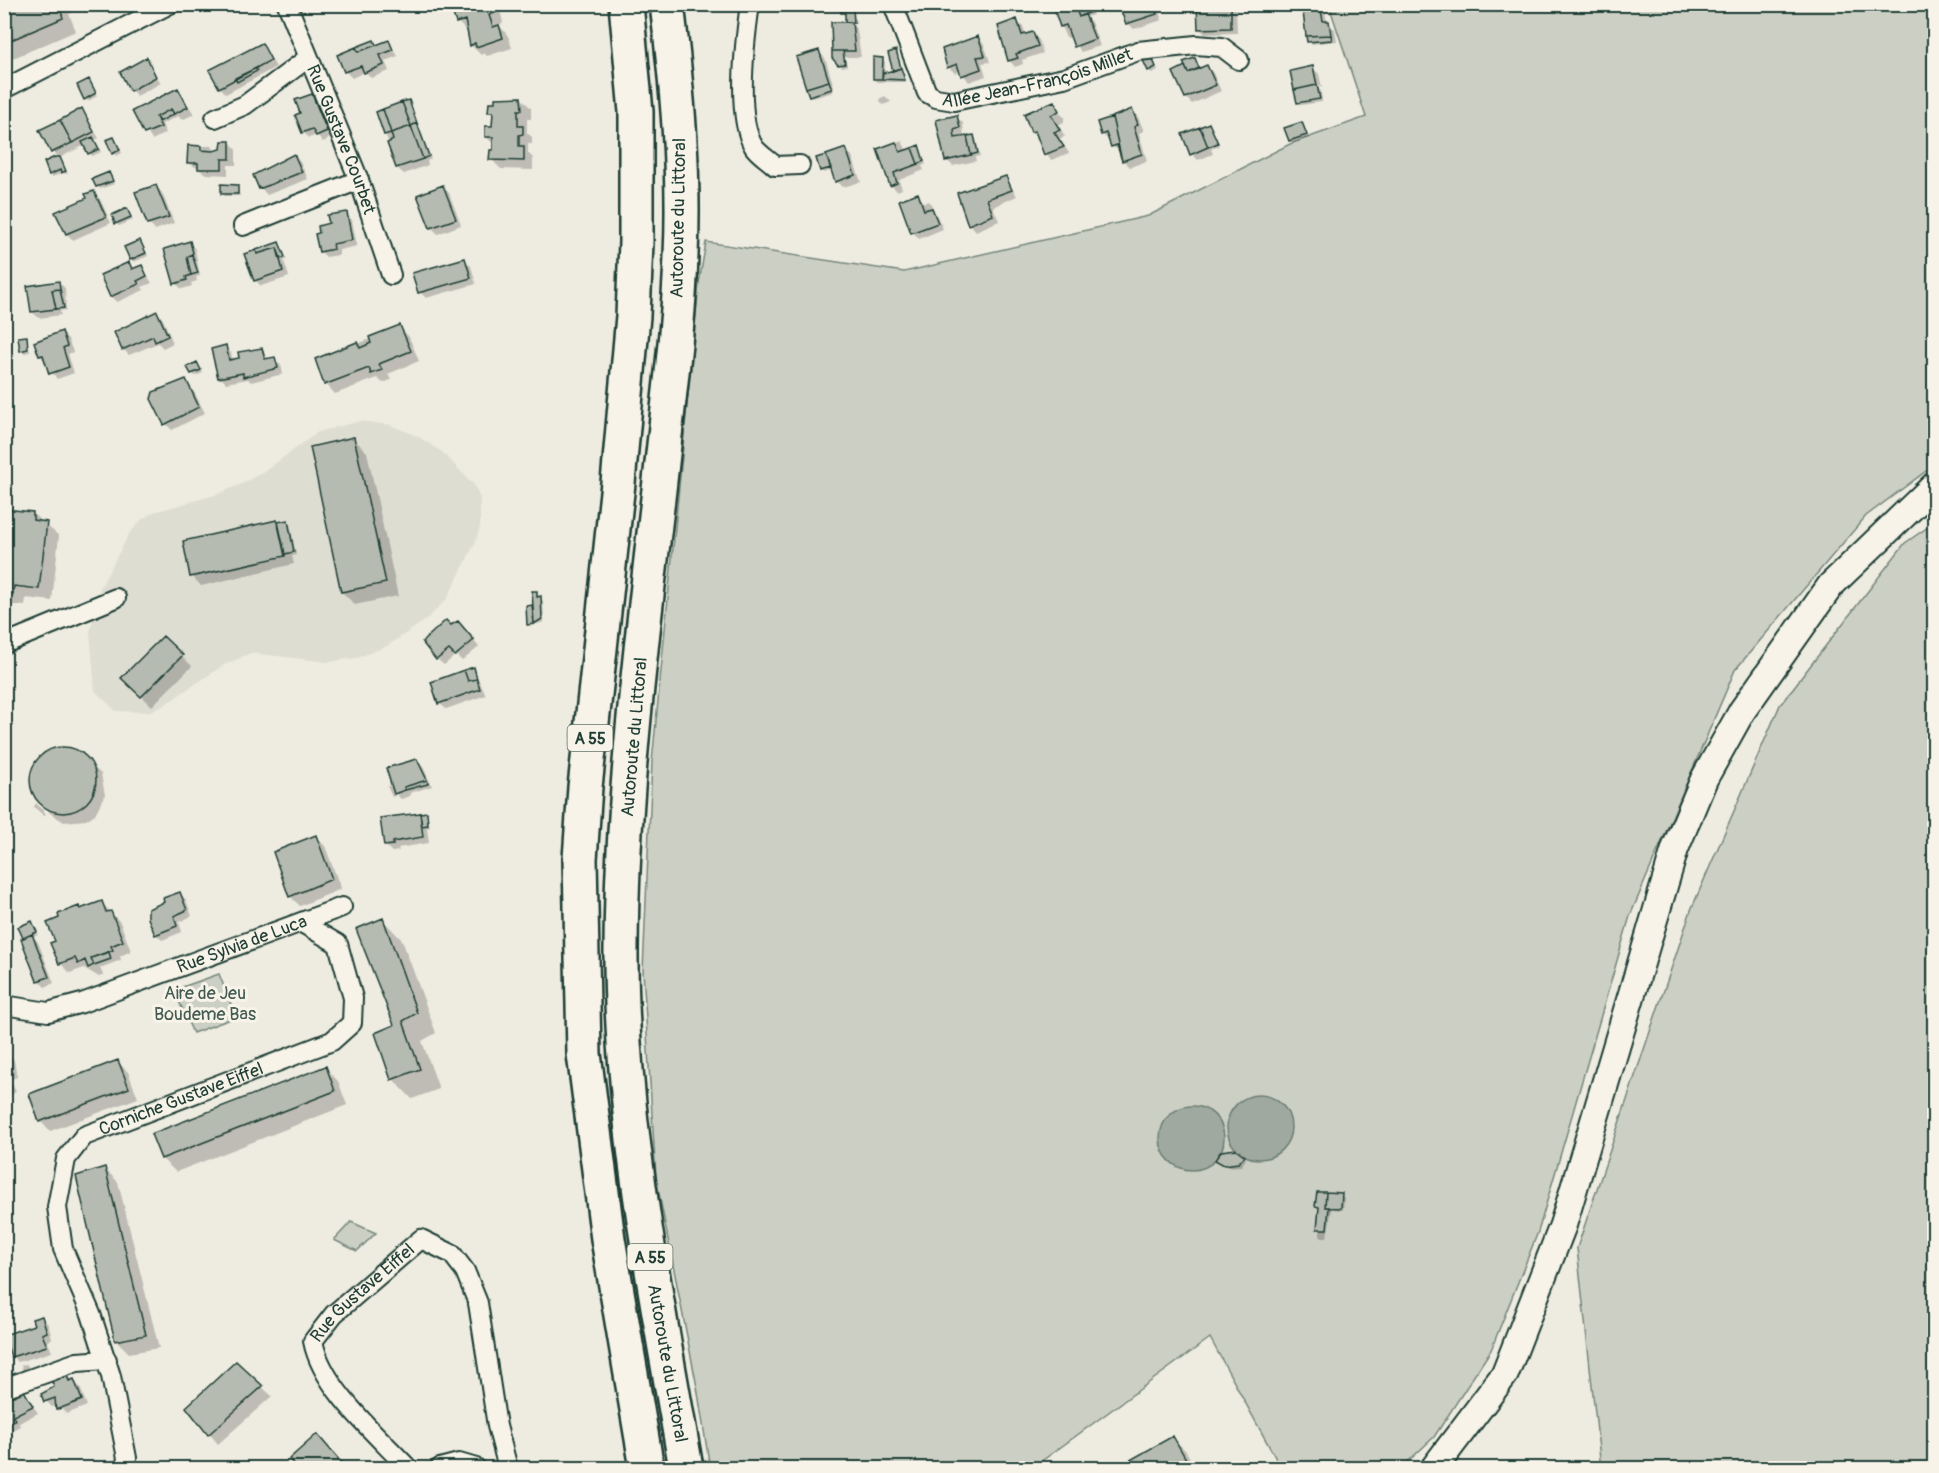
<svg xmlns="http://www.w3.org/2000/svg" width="1939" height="1473" viewBox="0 0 1939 1473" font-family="Pangolin,sans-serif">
<rect width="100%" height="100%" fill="#eeece1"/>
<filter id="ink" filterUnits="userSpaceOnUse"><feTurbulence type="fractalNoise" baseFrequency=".0167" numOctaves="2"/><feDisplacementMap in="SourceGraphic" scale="12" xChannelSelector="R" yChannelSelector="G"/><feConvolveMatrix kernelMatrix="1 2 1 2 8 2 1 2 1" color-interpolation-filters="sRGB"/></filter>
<g filter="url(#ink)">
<path fill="#ddddd2" d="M361 421 390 425 417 436 442 452 474 485 480 498V527L475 543 447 599 426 620 387 646 357 658 327 662 251 653 224 665 161 707 147 712 116 711 95 691 90 632 100 588 129 534 141 520 154 512 215 495 242 484 269 468 318 432Z"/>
<path fill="#cccfc4" stroke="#76867c" stroke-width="1.5" d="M1329 5H1934V465L1866 516 1735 670 1630 916 1538 1232 1491 1350 1434 1437 1401 1468H1281L1210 1338 1032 1468H710L697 1387 656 1178 643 971 652 762 699 283 706 242 904 272 1148 216 1290 144 1366 117Z
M1934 523V1468H1601L1577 1248 1691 910 1780 705 1905 543Z
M219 974 236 1017 193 1033 174 990Z
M351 1222 376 1233 357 1251 334 1240Z"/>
<path fill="#9fa99f" stroke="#6c7e74" stroke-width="1.5" d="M1227 1127a32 32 0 1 1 64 0a32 32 0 1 1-64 0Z
M1160 1138a32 32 0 1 1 64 0a32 32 0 1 1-64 0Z"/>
<path fill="#0003" d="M4 4H81V9L69 14 76 31 4 62Z
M461 4H493L501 14 503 23 499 25 508 36 512 48 487 56 484 53 481 55 471 45 467 32 458 22 455 15 463 12Z
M1069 4H1089L1093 15 1086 17 1091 22 1100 46 1081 52 1072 37 1068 38 1065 36 1055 10Z
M1133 4H1157L1162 20 1134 29 1128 23 1134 8Z
M1194 4H1236L1237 33 1205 34 1199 28V11L1194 8Z
M1310 4H1320L1325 10 1327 23 1335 29 1337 41 1312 44 1309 42Z
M853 9 856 24H852L857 30 861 57H845L847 66 842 67 833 58 849 23 842 12Z
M1017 21 1023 27 1026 36 1032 33 1039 40 1043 53 1022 60 1023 64 1015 67 1009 60Z
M977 38 984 44 990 62 982 63 986 76 969 82 961 71 955 73 948 67Z
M374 41 377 46 388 41 398 56 385 61 389 71 371 78 365 72 352 78 345 71 339 56Z
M262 45 276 67 226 94 220 87Z
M819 52 825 58 834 87 833 92 813 98 798 58Z
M895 52 906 82H877L874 79 883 59 885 62V74L895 72Z
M1150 56 1158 70 1152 73 1149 70Z
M146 59 161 83 137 96 131 90Z
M1195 59 1200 69 1207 66 1213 73 1221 91 1192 104 1186 98 1185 68Z
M1313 68 1319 74 1322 88 1316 82V86L1321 91 1322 102 1301 105 1298 102Z
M89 81 97 96 88 101 85 99Z
M178 90 194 114 182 120 178 116 162 124 166 133 152 140 134 112Z
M312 96 318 102 332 137 323 142 317 135 309 138 303 132 302 114Z
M885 96 891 102 883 105 879 99Z
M521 98 531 108V119H527V133L532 137V144H528V153L533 158V170L501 169 491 159 495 145 486 137 494 128V116L490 112Z
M408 101 431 159 427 161 428 165 404 174 397 168 378 112Z
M1054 103 1061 111 1055 104 1053 106 1064 117V122L1058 125 1065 136 1059 139 1069 153 1051 160 1033 131Z
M81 110 99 138 95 140 101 152 92 156 85 145 59 158 68 174 63 173 52 177 50 174 59 159 41 131Z
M1132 111 1138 117 1144 131 1139 133 1147 161 1130 167 1124 161 1121 147 1115 149 1109 136 1105 137 1102 135Z
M956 117 963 123 964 138 973 136 976 139 980 156 975 157 976 161 953 166 946 160Z
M1302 123 1309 138 1293 143 1290 140Z
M1209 125 1219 146 1211 149 1213 154 1198 160 1192 154Z
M114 139 122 153 116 156 108 141Z
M902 141 907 151 918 147 926 164 922 166 924 170 899 180 902 189 897 191 891 185 879 150Z
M230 142 236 149V165H228V175L206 174 189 163 201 147 203 150V146H212L215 151 223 150Z
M846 150 852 156 861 182 843 187 837 181 833 170 824 173 821 170Z
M294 156 300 162 308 179 267 195 261 188Z
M108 173 114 184 100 189 98 186Z
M1006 178 1017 196 993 207 999 221 976 231 970 224 959 194Z
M156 186 162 193 174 223 155 230 148 223Z
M237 186 240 196H225L222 193Z
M443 187 449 193 461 225 438 234 432 228 419 196Z
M93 192 100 199 111 223 73 240 67 234Z
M918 195 924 203 929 201 931 204 943 229 919 239 913 232Z
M127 210 133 220 119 226 116 223Z
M346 214 352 220 357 246 339 250V255L326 257 320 251 330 224Z
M140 242 148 256 134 262 131 259Z
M279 242 286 260 284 261 289 277 261 286 255 280Z
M189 243 195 249 200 276 196 277 197 281 191 283 192 286 182 289 175 283Z
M465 260 471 266 476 284 426 298 420 292Z
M129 264 135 270 142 267 152 283 142 287 144 290 117 302 111 296Z
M58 282 65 288 66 310 60 311 61 315 39 318 32 312Z
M157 313 163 319 173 343 163 348 158 343 129 355 123 349Z
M4 319 12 329 4 333Z
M400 327 409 337 419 361 388 374 391 380 383 383 377 378 335 394 326 384 317 360Z
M62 333 68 339 73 352 68 354 74 373 57 379 40 355Z
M26 337 30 352 24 353 21 350Z
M225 347 231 353 233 361 261 350 269 360 274 359 281 365 283 374 251 382 248 379 226 383 220 377Z
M197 364 203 373 195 376 192 373Z
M186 381 192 388 205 413 172 430 166 424Z
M354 439 367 452 398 596 355 605 342 592Z
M4 511 33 514 59 536 52 601 26 598 25 606 4 604Z
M277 522 279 524 288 522 290 524 296 555 292 556 294 564 201 586 192 576Z
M536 593 543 601 544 622 531 626 527 607H534Z
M464 629 479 647 462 661 456 655 444 665 437 659Z
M163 638 192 666 152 706 132 687Z
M473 669 486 695 446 709 439 703Z
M66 748 75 750 101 774 105 795 95 814 86 820 64 822 50 813 33 791 32 769 45 752Z
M416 760 423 767 432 786 410 793V796L401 799 394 792 395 796 392 797 387 786 393 785Z
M36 803 46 814 44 816 34 807Z
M426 813 430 827 427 828 429 843 398 848 399 851 392 852 385 845 419 814 421 816Z
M315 836 325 846 341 889 300 906 290 896Z
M180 893 186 900 192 916 179 922 182 932 162 940 156 934Z
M102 903 120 922 131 951 120 956 121 960 100 968 103 975 99 977 84 968 70 973 60 963 57 941 81 911Z
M383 920 402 940 436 1033 422 1041 439 1089 412 1099 393 1079 396 1026Z
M32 923 38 935 33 937 38 942 54 983 45 987 38 980 24 937Z
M4 1050 14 1060 17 1077 10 1080 16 1092 4 1098Z
M118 1062 128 1072 138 1098 50 1131 40 1121Z
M325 1068 338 1081 347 1105 176 1172 162 1159 153 1135Z
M1244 1157 1246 1159 1241 1166 1228 1167 1220 1162Z
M105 1169 118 1182 159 1348 129 1353 116 1340Z
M1341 1195 1344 1198 1343 1210 1332 1209 1327 1237H1322L1320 1235V1209L1317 1205Z
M41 1318 48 1324 52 1338 48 1342 52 1352 18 1362 12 1356Z
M26 1364 28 1366 32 1377H24L21 1365Z
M65 1373 80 1387 87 1406 66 1414 59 1404 52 1407 46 1401Z
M262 1387 272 1396 218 1444 188 1407Z
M12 1393 15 1397 24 1393 38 1413 19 1423 20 1426 11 1431 4 1423V1396Z
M1173 1438 1186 1451 1195 1468H1119Z
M327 1446 346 1468H299L291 1459Z"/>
<path fill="#b5bbb0" stroke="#1f3d34" stroke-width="1.5" d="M4 4H59L63 18 4 43Z
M459 4H492L495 13 489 15 493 27 499 25 503 38 476 47 475 43 470 46 465 20 456 23 453 14 461 11Z
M1064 4H1074L1079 17 1085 14 1095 39 1074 47 1066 25 1060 27 1054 9Z
M1074 4H1088L1091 12 1079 17Z
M1139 4H1154L1157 14 1126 24 1121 11Z
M1197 4H1231V28L1198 29Z
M1302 4H1320L1323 21H1329L1331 35 1306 36Z
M841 8H853L854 23 845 22V13H841Z
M1017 19 1022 35 1033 32 1038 46 1016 54 1018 58 1008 61 998 26Z
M831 22H852L855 51H832Z
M1331 35 1332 40 1307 42 1306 36Z
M978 36 985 56 977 57 981 69 961 76 957 64 947 68 942 49Z
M374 40 376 45 358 52 356 47Z
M389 40 393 50 380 55 384 65 364 73 361 66 344 72 337 55 356 47 358 52Z
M262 43 271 60 219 88 209 70Z
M819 50 829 81 806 88 796 57Z
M896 50 901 68 893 71 888 53Z
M832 51H843L845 64 838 65 832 58Z
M1151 55 1156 67 1148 71 1142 58Z
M147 57 156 77 130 91 120 72Z
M873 57 883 58 882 79H873Z
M1195 58 1199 68 1188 73 1183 62Z
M1207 65 1216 85 1185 98 1173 72 1185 66 1188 73Z
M1313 66 1317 85 1294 90 1290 71Z
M256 68 257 71 237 82 235 78Z
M901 68 905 80 882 79 883 73Z
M89 79 96 93 84 100 77 85Z
M829 81 832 89 809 96 806 88Z
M1317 85 1320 99 1297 103 1294 90Z
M178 88 188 107 174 114 171 109 156 117 161 127 144 134 132 111Z
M312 94 327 131 316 136 312 129 302 133 295 115 300 113 295 100Z
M521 97 522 110H518V126H523V134L519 135V146H524V161L489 160 490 150H493V137H485V126H492L493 112H488L489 102H495V98Z
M409 100 417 123 411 126 402 102Z
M1054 101 1059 111 1051 115 1060 130 1054 132 1064 147 1044 155 1035 131 1031 132 1024 114Z
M402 102 411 126 391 133 383 109Z
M82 108 94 132 72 143 60 120Z
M171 109 174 114 159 122 156 117Z
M383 109 391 133 384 135 376 112Z
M1132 109 1138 124 1134 127 1142 154 1122 161 1112 117Z
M957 115 960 128 954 130 955 138 967 136 971 155 945 161 936 120Z
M1112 117 1122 161 1117 145 1111 147 1106 133 1101 135 1097 122Z
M60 120 72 143 51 153 39 130Z
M1302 122 1307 135 1289 141 1284 128Z
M417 123 429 156 423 159 411 126Z
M1209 123 1218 143 1208 147 1200 127Z
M411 126 423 159 396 168 387 143 393 140 391 133Z
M1200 127 1208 147 1190 155 1182 134Z
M974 135 978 153 971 155 967 136Z
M93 137 99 149 88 154 82 142Z
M114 137 120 150 112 154 106 140Z
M222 141H230V159H222V169H198V163H187L188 145 201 146V150L213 151 221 149Z
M896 142 900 152 912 148 918 164 894 173 897 183 890 186 877 149Z
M919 145 924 161 918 164 912 148Z
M846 148 855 175 835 182 826 155Z
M294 154 302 172 259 189 253 175Z
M826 155 831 168 820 171 816 158Z
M55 157H60L66 171 61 173 60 170 49 175 44 162Z
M109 172 113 181 96 187 92 179Z
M1006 176 1012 190 987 199 993 215 968 225 957 193Z
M221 184 238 185V194H221Z
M156 185 169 217 147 224 135 192Z
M443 185 456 219 430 228 417 195Z
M94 191 106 217 66 234 55 212 87 198 85 194Z
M918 193 924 210 932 208 938 223 911 233 899 200Z
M127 208 131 217 115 224 112 215Z
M347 212 352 240 333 244 334 249 319 252 315 234 319 233 318 226 329 223 327 215Z
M140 240 146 253 130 260 124 247Z
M190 241 193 253 187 257 191 275 186 277 187 280 174 284 164 249Z
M279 242 285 257 281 259 277 248 257 254 256 250Z
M277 248 283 271 254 281 244 254 256 250 257 254Z
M192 254 198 273 191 275 187 257Z
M465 258 471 278 418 293 412 273Z
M129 262 132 269 142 265 147 276 137 281 139 284 110 297 100 275Z
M59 281 60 289 52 290 56 309 31 312 27 286Z
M60 289 64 308 56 309 52 290Z
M157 311 168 336 155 342 153 336 122 350 114 332Z
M400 325 411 351 379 364 382 370 371 374 369 368 324 385 315 359 357 342 360 348 371 343 369 337Z
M62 331 67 346 63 348 69 367 49 374 43 355 39 356 34 342Z
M27 336 28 349 20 351 18 337Z
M226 345 229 360 239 358 238 352 262 348 265 359 275 357 278 368 243 377V373L218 378 211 349Z
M197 362 201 370 191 374 187 367Z
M186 379 199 407 164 425 151 399 153 392Z
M354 437 386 583 341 592 310 447Z
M4 509 33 512V520L47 522 39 589 14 586 13 594 4 593Z
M277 520 285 556 190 577 183 541Z
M288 520 294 552 285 554 278 522Z
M532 591H537V597L541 596 542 619 534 624Z
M532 605 534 624 527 625 526 606Z
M446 620 451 625 458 621 474 640 455 656 449 650 436 660 422 642Z
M163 636 183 655 141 697 121 678Z
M474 667 477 679 468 681 464 670Z
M464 670 468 681 477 679 480 689 438 704 431 682Z
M30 780a33 33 0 1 1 66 0a33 33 0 1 1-66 0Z
M417 759 427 780 404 787 405 790 394 794 386 768Z
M427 780 428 784 405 790 404 787Z
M427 812 428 825 422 826 420 813Z
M420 813 423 837 393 842V845L384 846 380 818Z
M316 835 332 879 289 897 273 852Z
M180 892 187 910 174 916 177 926 155 935 148 918V909L164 902 163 898Z
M102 901 106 912 111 911 123 941 111 946 113 950 91 958 94 965 88 968 85 960 78 964 75 958 59 964 50 943 55 941 47 923 59 918 58 914 79 906 80 909Z
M383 918 417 1013 403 1021 420 1069 391 1080 375 1033 394 1025 356 929Z
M32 921 37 932 23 938 18 927Z
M32 934 49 977 37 981 21 939Z
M109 952 111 959 94 965 91 958Z
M118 1060 129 1088 39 1122 29 1094Z
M326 1066 335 1091 161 1159 151 1134Z
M1236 1149 1245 1156 1238 1163 1224 1165 1215 1160 1221 1151Z
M105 1167 146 1335 115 1341 76 1176Z
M1317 1192H1326L1325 1207H1329L1327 1229H1317L1319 1207 1315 1206Z
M1326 1192 1342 1193 1341 1208 1325 1207Z
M42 1316 47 1332 42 1334 47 1346 11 1357 4 1335 34 1325 32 1319Z
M236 1361 263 1386 208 1435 186 1407Z
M65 1371 69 1381 74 1379 82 1400 56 1410 55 1398 44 1402 41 1394 54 1387 50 1377Z
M24 1391 33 1406 13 1416 15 1420 4 1425V1406L7 1405 4 1395 12 1392 14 1396Z
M317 1434 346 1468H297L289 1459Z
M1173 1436 1191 1468H1116Z"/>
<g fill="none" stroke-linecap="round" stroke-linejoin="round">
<defs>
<g id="street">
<path id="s1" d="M287 4 359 180 391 275"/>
<path d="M750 4C745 39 735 117 754 147 759 154 769 160 775 166L800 165"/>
<path id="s2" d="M893 4 927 93 936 98 954 101 1064 78 1138 51 1196 45 1222 47 1239 60"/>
<path d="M4 89 170 4"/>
<path d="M215 118 245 105 308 58"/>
<path d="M243 226 359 180"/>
<path d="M4 644 116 598"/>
<path id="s3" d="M4 1005 48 1012 82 1003 342 907"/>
<path d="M4 1388 77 1362 107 1360"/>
<path id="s4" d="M125 1468 127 1458 111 1376 91 1314 63 1249 57 1207 66 1159 84 1136 332 1041 352 1023 353 998 338 944 302 923"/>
<path id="s5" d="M408 1468C376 1434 322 1388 313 1341L334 1314 421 1239 452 1254 465 1271 478 1303 497 1426 508 1468"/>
<path d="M440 1468 459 1463 476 1468"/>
</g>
<path id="secondary" d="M1434 1468 1505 1374 1563 1225 1675 849 1704 779 1742 711 1831 585 1934 486"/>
<g id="highway">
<path d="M626 4 636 112V242L633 316 618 483 585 787 580 859 584 1054 608 1239 647 1468"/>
<path id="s6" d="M667 4C677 87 685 172 681 255 679 322 670 388 663 454 645 618 622 783 621 948 620 1120 657 1299 686 1468"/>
</g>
</defs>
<use href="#street" stroke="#1f3d34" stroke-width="22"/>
<use href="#secondary" stroke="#1f3d34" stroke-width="30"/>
<use href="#highway" stroke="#1f3d34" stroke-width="38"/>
<use href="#street" stroke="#f7f3e8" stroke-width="18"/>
<use href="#secondary" stroke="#f7f3e8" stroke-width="26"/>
<use href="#highway" stroke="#f7f3e8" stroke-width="33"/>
</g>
</g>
<g text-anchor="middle" stroke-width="6" stroke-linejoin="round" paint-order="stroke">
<g fill="#f7f3e8" stroke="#60746a" stroke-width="1.5">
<rect x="567.5" y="725" width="45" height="26" rx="4.5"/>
<rect x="627.5" y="1244" width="45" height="26" rx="4.5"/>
</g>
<g font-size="16" font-weight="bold" fill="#1f3d34">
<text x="590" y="744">A 55</text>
<text x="650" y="1263">A 55</text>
</g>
<g font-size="18" fill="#1f3d34" stroke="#f7f3e8">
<text dy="6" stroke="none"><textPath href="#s2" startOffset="210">Allée Jean-François Millet</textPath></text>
<text dy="6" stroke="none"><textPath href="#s1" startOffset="146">Rue Gustave Courbet</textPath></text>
<text transform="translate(678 218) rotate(-89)" y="6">Autoroute du Littoral</text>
<text transform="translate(634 737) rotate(-85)" y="6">Autoroute du Littoral</text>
<text dy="6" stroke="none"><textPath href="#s3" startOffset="250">Rue Sylvia de Luca</textPath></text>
<text dy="6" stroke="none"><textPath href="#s4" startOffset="454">Corniche Gustave Eiffel</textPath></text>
<text dy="6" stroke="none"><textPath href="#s5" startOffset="230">Rue Gustave Eiffel</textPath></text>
<text dy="6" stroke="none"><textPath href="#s6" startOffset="1366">Autoroute du Littoral</textPath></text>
</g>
<g font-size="18" fill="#425a51" stroke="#f7f3e8">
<text x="205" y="999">Aire de Jeu<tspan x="205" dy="21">Boudeme Bas</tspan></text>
</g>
</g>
<rect width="1939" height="1473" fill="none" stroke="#f7f3e8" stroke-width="24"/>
<rect x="12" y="12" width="1915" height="1449" fill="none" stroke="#1f3d34" stroke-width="2" filter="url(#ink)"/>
</svg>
